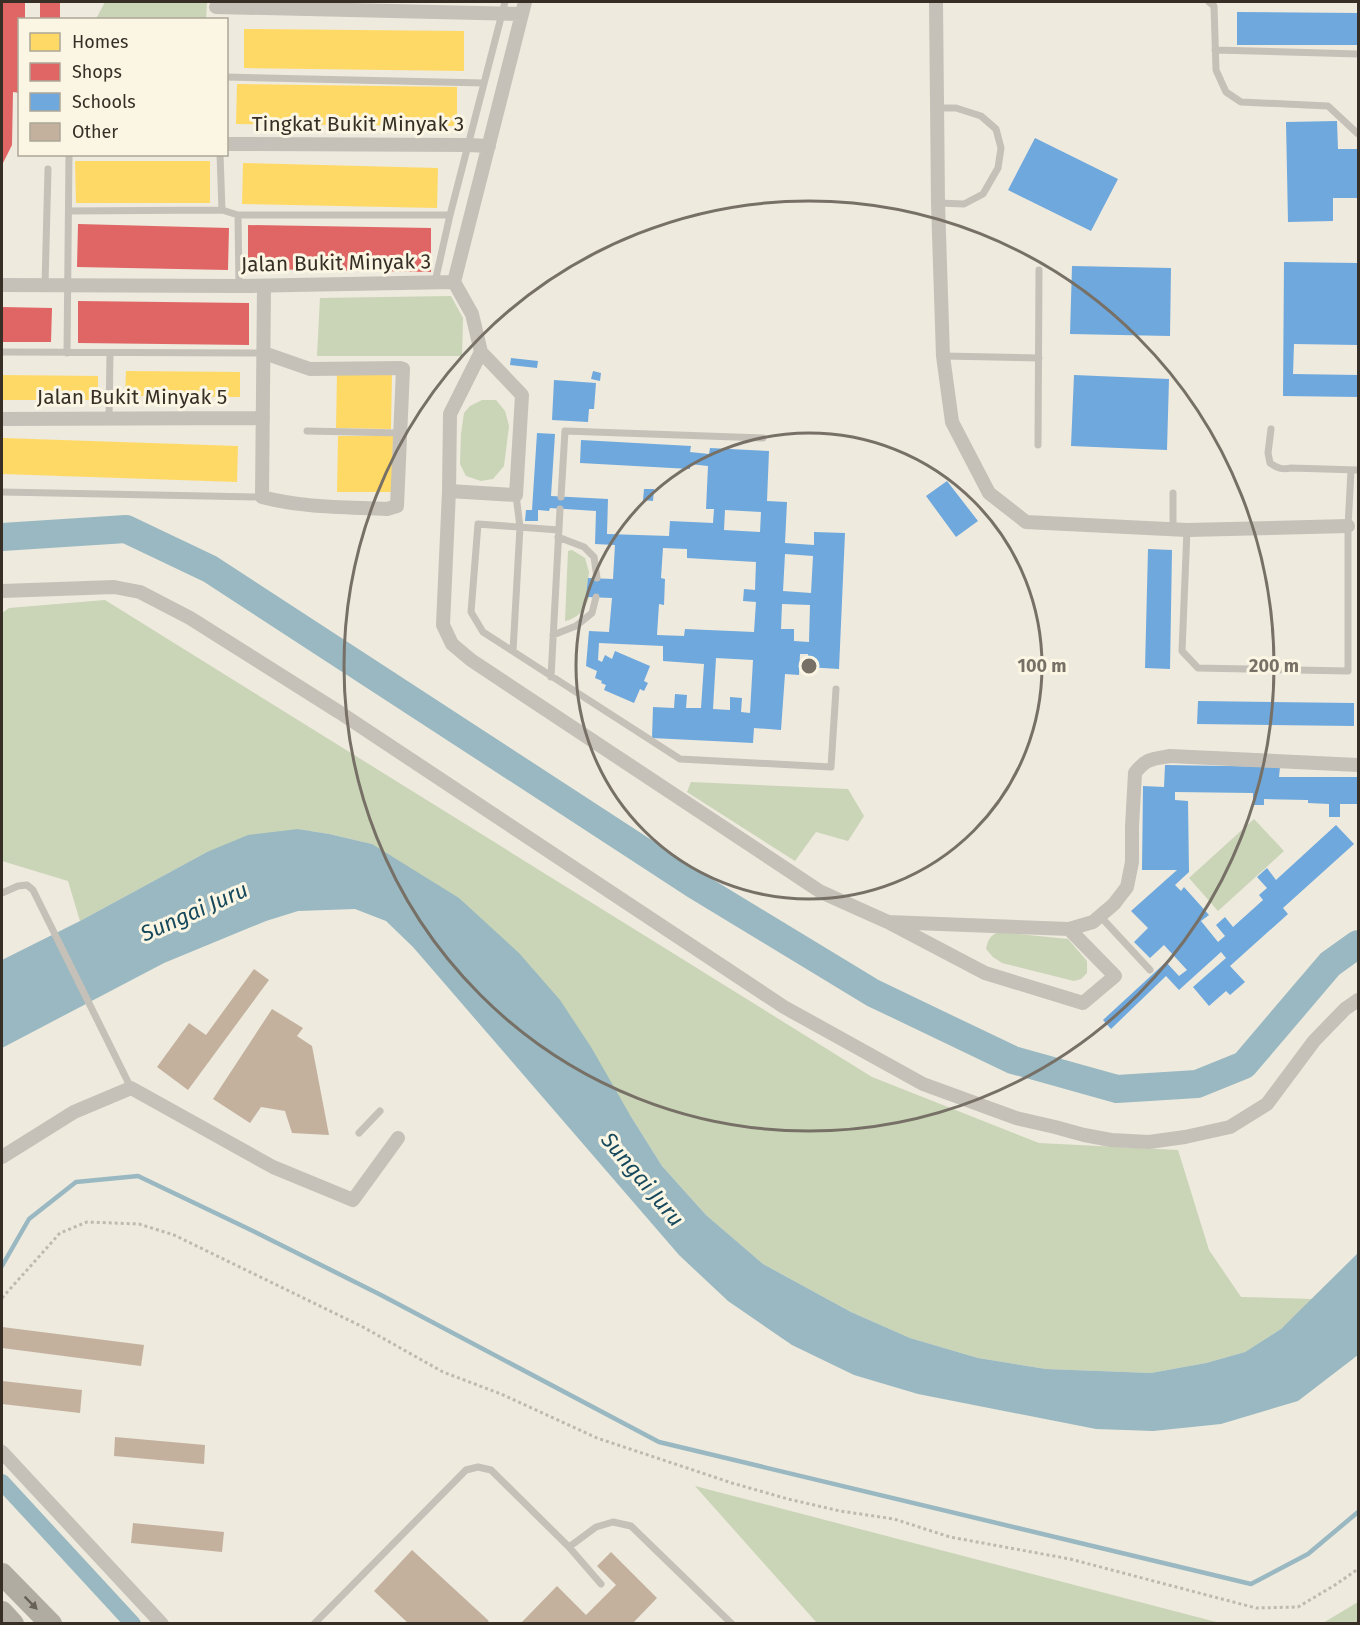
<svg xmlns="http://www.w3.org/2000/svg" width="1360" height="1625" viewBox="0 0 1360 1625" font-family="'Fira Sans',sans-serif">
<rect width="100%" height="100%" fill="#eeeade"/>
<path fill="#c9d5b6" d="M105 2H207L206 19H96Z
M451 296 463 318 462 356H317L320 298Z
M482 400H496L505 411 509 426 504 466 493 479 481 481 466 476 460 464 461 434 464 413 470 406Z
M572 550 585 558 589 572 586 596 589 597C586 609 577 619 565 621L568 551Z
M105 600 872 1077 1039 1143 1178 1150 1209 1250 1241 1297 1313 1299 1281 1329 1245 1352 1206 1363 1151 1373 1046 1369 978 1358 910 1338 851 1312 763 1264 706 1215 662 1166 630 1115 372 844 329 834 298 829 207 852 80 921 68 881 2 861V613L9 608Z
M691 782 848 789 864 816 848 841 816 832 795 861 687 792Z
M1254 819 1284 851 1218 911 1189 878Z
M999 932 1068 939 1087 961V973L1081 979 1074 981 1002 963 993 957 986 949C988 940 990 935 999 932Z
M695 1486 1220 1623H817Z
M1358 1602V1623H1323Z"/>
<path fill="#99b8c1" d="M298 829 329 834 372 844 459 898 519 953 560 1000 591 1047 630 1115 662 1166 706 1215 763 1264 851 1312 910 1338 978 1358 1046 1369 1151 1373 1206 1363 1245 1352 1281 1329 1358 1253V1355L1298 1401 1221 1424 1153 1431 1096 1429 918 1394 854 1375 792 1345 728 1301 679 1255 413 947 386 921 355 909 298 911 266 921 164 963 2 1048V960L80 921 207 852 248 835Z"/>
<path fill="#ffd966" d="M244 29 464 31V71L244 68Z
M237 84 457 87V126L236 124Z
M75 161H210V203H76Z
M243 163 438 168 437 208 242 204Z
M126 371 240 372V397L125 396Z
M337 372 392 373 391 429 336 428Z
M2 375 98 376V400H2Z
M338 436H393L392 492H337Z
M3 438 238 446 237 482 2 474Z"/>
<path fill="#e06666" d="M2 2H25V20H20V93L13 92 12 145 2 165Z
M40 2H60V20H40Z
M78 224 229 228 228 270 77 267Z
M248 225 431 228V272L248 269Z
M78 301 249 303V345L78 343Z
M2 307 52 308 51 342H2Z"/>
<path fill="#6fa8dc" fill-rule="evenodd" d="M1237 12 1358 13V45H1237Z
M1337 121 1338 149H1358V198H1333V221L1288 222 1286 122Z
M1035 138 1118 179 1091 231 1008 190Z
M1284 262 1358 263V345L1294 344 1293 374 1358 375V397L1283 396Z
M1072 266 1171 268 1170 336 1070 334Z
M511 358 538 361 537 368 510 365Z
M593 371 601 373 600 381 591 379Z
M1074 375 1169 379 1167 450 1071 446Z
M554 380 596 383 594 409H589L588 422 552 420Z
M537 433 555 434 551 496 608 499 607 534 669 536 670 521 713 523 714 509H706L708 466 690 464V469L580 463 581 440 691 446 690 452 709 454 710 448 769 451 767 501 787 502 785 543 814 545V532L845 533 839 669 807 667 808 654H800L799 675 785 674 781 730 754 728 753 743 652 738 653 707 674 708 675 694 687 695 686 708H701L704 664 663 661V646L599 643 598 660 602 662 605 655 612 659 615 651 650 666 644 681 648 683 644 691 640 689 634 703 604 690 606 685 601 683 602 681 595 678 597 671 586 666 589 631 609 632 612 598 586 597 588 578 613 579 615 545 595 544 596 511 550 508 549 511 538 510V521H525L526 510H532ZM725 510 761 512 760 532 724 530ZM663 548 687 549V558L756 562 755 590 744 589 743 601 756 602 754 632 685 629 684 636 657 635 659 604 664 605 665 579 661 578ZM785 554 813 556 811 593 783 591ZM782 604 810 605 809 642 794 641V629H781ZM716 658 753 660 750 713 741 712 742 698 730 697V710L713 709Z
M947 481 978 521 956 537 926 496Z
M644 489H654L653 501 643 500Z
M1148 549 1172 550 1170 669 1145 668Z
M1198 701 1354 703V726L1197 724Z
M1165 765 1280 767 1279 777H1358V804H1340V817H1329V804L1308 803V800L1264 799V805H1253V793L1175 792V800L1188 801 1189 872 1175 885 1181 891 1184 887 1209 915 1201 921 1218 942 1225 936 1216 925 1225 917 1233 927 1263 900 1259 895 1267 888 1257 877 1267 868 1276 880 1336 825 1354 844 1283 908 1288 914 1230 966 1245 982 1230 995 1226 991 1209 1006 1193 987 1226 958 1221 952 1179 990 1166 976 1111 1029 1103 1020 1166 962 1179 976 1187 970 1164 945 1150 958 1134 942 1148 928 1131 911 1177 870H1142L1143 786 1164 787Z"/>
<g fill="none" stroke-linecap="round" stroke-linejoin="round">
<path stroke="#99b8c1" stroke-width="4.5" d="M2 1266 29 1219 76 1182 138 1176 253 1231 381 1295 659 1442 1251 1584 1308 1554 1358 1512"/>
<path stroke="#99b8c1" stroke-width="16" d="M2 1482 133 1624"/>
<path stroke="#99b8c1" stroke-width="28" d="M2 537 126 529 210 569 695 885 873 993 1013 1060 1117 1089 1197 1084 1244 1065 1330 964 1358 944"/>
</g>
<path fill="#c3b19e" d="M254 969 269 980 188 1090 157 1067 189 1023 206 1035Z
M272 1009 303 1028 297 1036 312 1046 329 1135 292 1133 285 1111 261 1107 250 1123 213 1099Z
M2 1327 144 1345 141 1366 2 1348Z
M2 1381 82 1390 80 1413 2 1404Z
M115 1437 205 1445 204 1464 114 1456Z
M133 1523 224 1532 222 1552 131 1543Z
M412 1550 489 1621 486 1624H409L374 1591Z
M611 1552 657 1598 632 1624H520L557 1586 586 1615 616 1585 597 1566Z"/>
<g fill="none" stroke-linecap="round" stroke-linejoin="round">
<path stroke="#bfbab0" stroke-width="3" stroke-dasharray="3 3" stroke-linecap="butt" d="M2 1298 60 1233 87 1222 139 1224 174 1235 363 1327 443 1372 501 1394 597 1438 732 1483 788 1499 840 1511 894 1519 950 1537 1070 1559 1256 1608 1298 1607 1335 1585 1358 1569"/>
<path stroke="#c6c1b8" stroke-width="7" d="M1209 2 1214 6 1216 70 1226 92 1241 102 1328 106 1358 134
M1215 50 1358 54
M226 77 484 83
M937 108H956L981 116 996 129 1001 148 998 168 983 194 964 204 938 203
M220 154 222 210
M69 211 222 210 238 215H450
M238 215 239 286
M435 282 450 215 505 2
M45 285 48 169
M2 352 264 353
M67 353 69 154
M943 356 1039 358
M109 418 110 353
M1271 429 1268 453 1270 463C1277 468 1282 470 1291 468L1358 470
M307 431 400 433
M1038 445 1039 270
M2 492 262 497
M561 497 565 431 763 438
M559 530 478 524 471 612 483 632 680 759 831 767 836 689
M1173 530V493
M1187 530 1182 651 1198 668 1348 671V526L1351 471
M558 537 584 547 594 557 597 578
M553 635 576 626 592 613 596 597
M513 651 520 527 516 495
M551 677 560 509
M2 893 18 886 27 885 33 890 131 1088
M1100 916 1150 970
M359 1133 380 1111
M569 1547 601 1584
M314 1624 466 1470 478 1467 491 1470 569 1547 596 1527 613 1522 631 1526 732 1624"/>
<path stroke="#c6c1b8" stroke-width="14" d="M936 2 938 203 943 356 952 422 989 493 1026 522 1187 530 1348 526
M216 7 522 14
M226 144 468 145 489 146
M454 282 472 314 481 352 450 414 449 491 443 625 452 644 471 660 821 892 888 922 985 973 1083 1003 1115 976 1069 929 888 922
M2 285 239 286 454 282 525 2
M264 286 262 497C303 508 346 507 387 509L397 506 403 369 400 368 310 369 264 353
M2 419 263 418
M449 491 516 495 522 395 481 352
M2 591 114 587 140 592 190 618 339 712 784 1007 923 1084 1016 1118 1055 1127 1084 1135 1111 1140 1149 1142 1185 1137 1230 1127 1267 1104 1314 1041 1345 1009 1358 1000
M1069 929 1093 922 1114 904 1127 887 1132 862V827L1135 773C1146 758 1153 759 1170 756L1358 765
M2 1157 74 1112 131 1088 273 1167 353 1200 398 1138
M2 1452 162 1624"/>
<path stroke="#b1aca2" stroke-width="22" d="M2 1574 51 1624
M2 1612 13 1624"/>
</g>
<defs><path id="oneway-solid" d="M-6-.8H1V-3.2L6.5 0L1 3.2V.8H-6Z" transform="scale(1.5)"/></defs>
<use fill="#686158" href="#oneway-solid" transform="translate(31 1603) rotate(45)"/>
<g fill="none" stroke="#777066" stroke-width="3">
<circle cx="809" cy="666" r="233"/>
<circle cx="809" cy="666" r="465"/>
</g>
<g text-anchor="middle" stroke-width="6" stroke-linejoin="round" paint-order="stroke">
<g font-size="21" fill="#372f26" stroke="#fbf6e4">
<text x="358" y="131">Tingkat Bukit Minyak 3</text>
<text transform="translate(336 263) rotate(-1)" y="7">Jalan Bukit Minyak 3</text>
<text x="132" y="404">Jalan Bukit Minyak 5</text>
</g>
<g font-size="22" font-style="italic" fill="#17495c" stroke="#fbf6e4">
<text transform="translate(194 911) rotate(-24)" y="8">Sungai Juru</text>
<text transform="translate(643 1179) rotate(50)" y="8">Sungai Juru</text>
</g>
</g>
<circle cx="809" cy="666" r="9" fill="#777066" stroke="#fbf6e4" stroke-width="3"/>
<g font-size="18" text-anchor="middle" font-weight="bold" fill="#777066" stroke="#fbf6e4" stroke-width="6" stroke-linejoin="round" paint-order="stroke">
<text x="1042" y="672">100 m</text>
<text x="1274" y="672">200 m</text>
</g>
<rect width="1360" height="1625" fill="none" stroke="#372f26" stroke-width="6"/>
<rect x="18" y="18" width="210" height="138" fill="#fbf6e4" stroke="#ada698" stroke-width="1.5"/>
<rect x="30" y="33" width="30" height="18" fill="#ffd966" stroke="#ada698" stroke-width="1.5"/>
<text x="72" y="48" font-size="18" fill="#372f26">Homes</text>
<rect x="30" y="63" width="30" height="18" fill="#e06666" stroke="#ada698" stroke-width="1.5"/>
<text x="72" y="78" font-size="18" fill="#372f26">Shops</text>
<rect x="30" y="93" width="30" height="18" fill="#6fa8dc" stroke="#ada698" stroke-width="1.5"/>
<text x="72" y="108" font-size="18" fill="#372f26">Schools</text>
<rect x="30" y="123" width="30" height="18" fill="#c3b19e" stroke="#ada698" stroke-width="1.5"/>
<text x="72" y="138" font-size="18" fill="#372f26">Other</text>
</svg>
